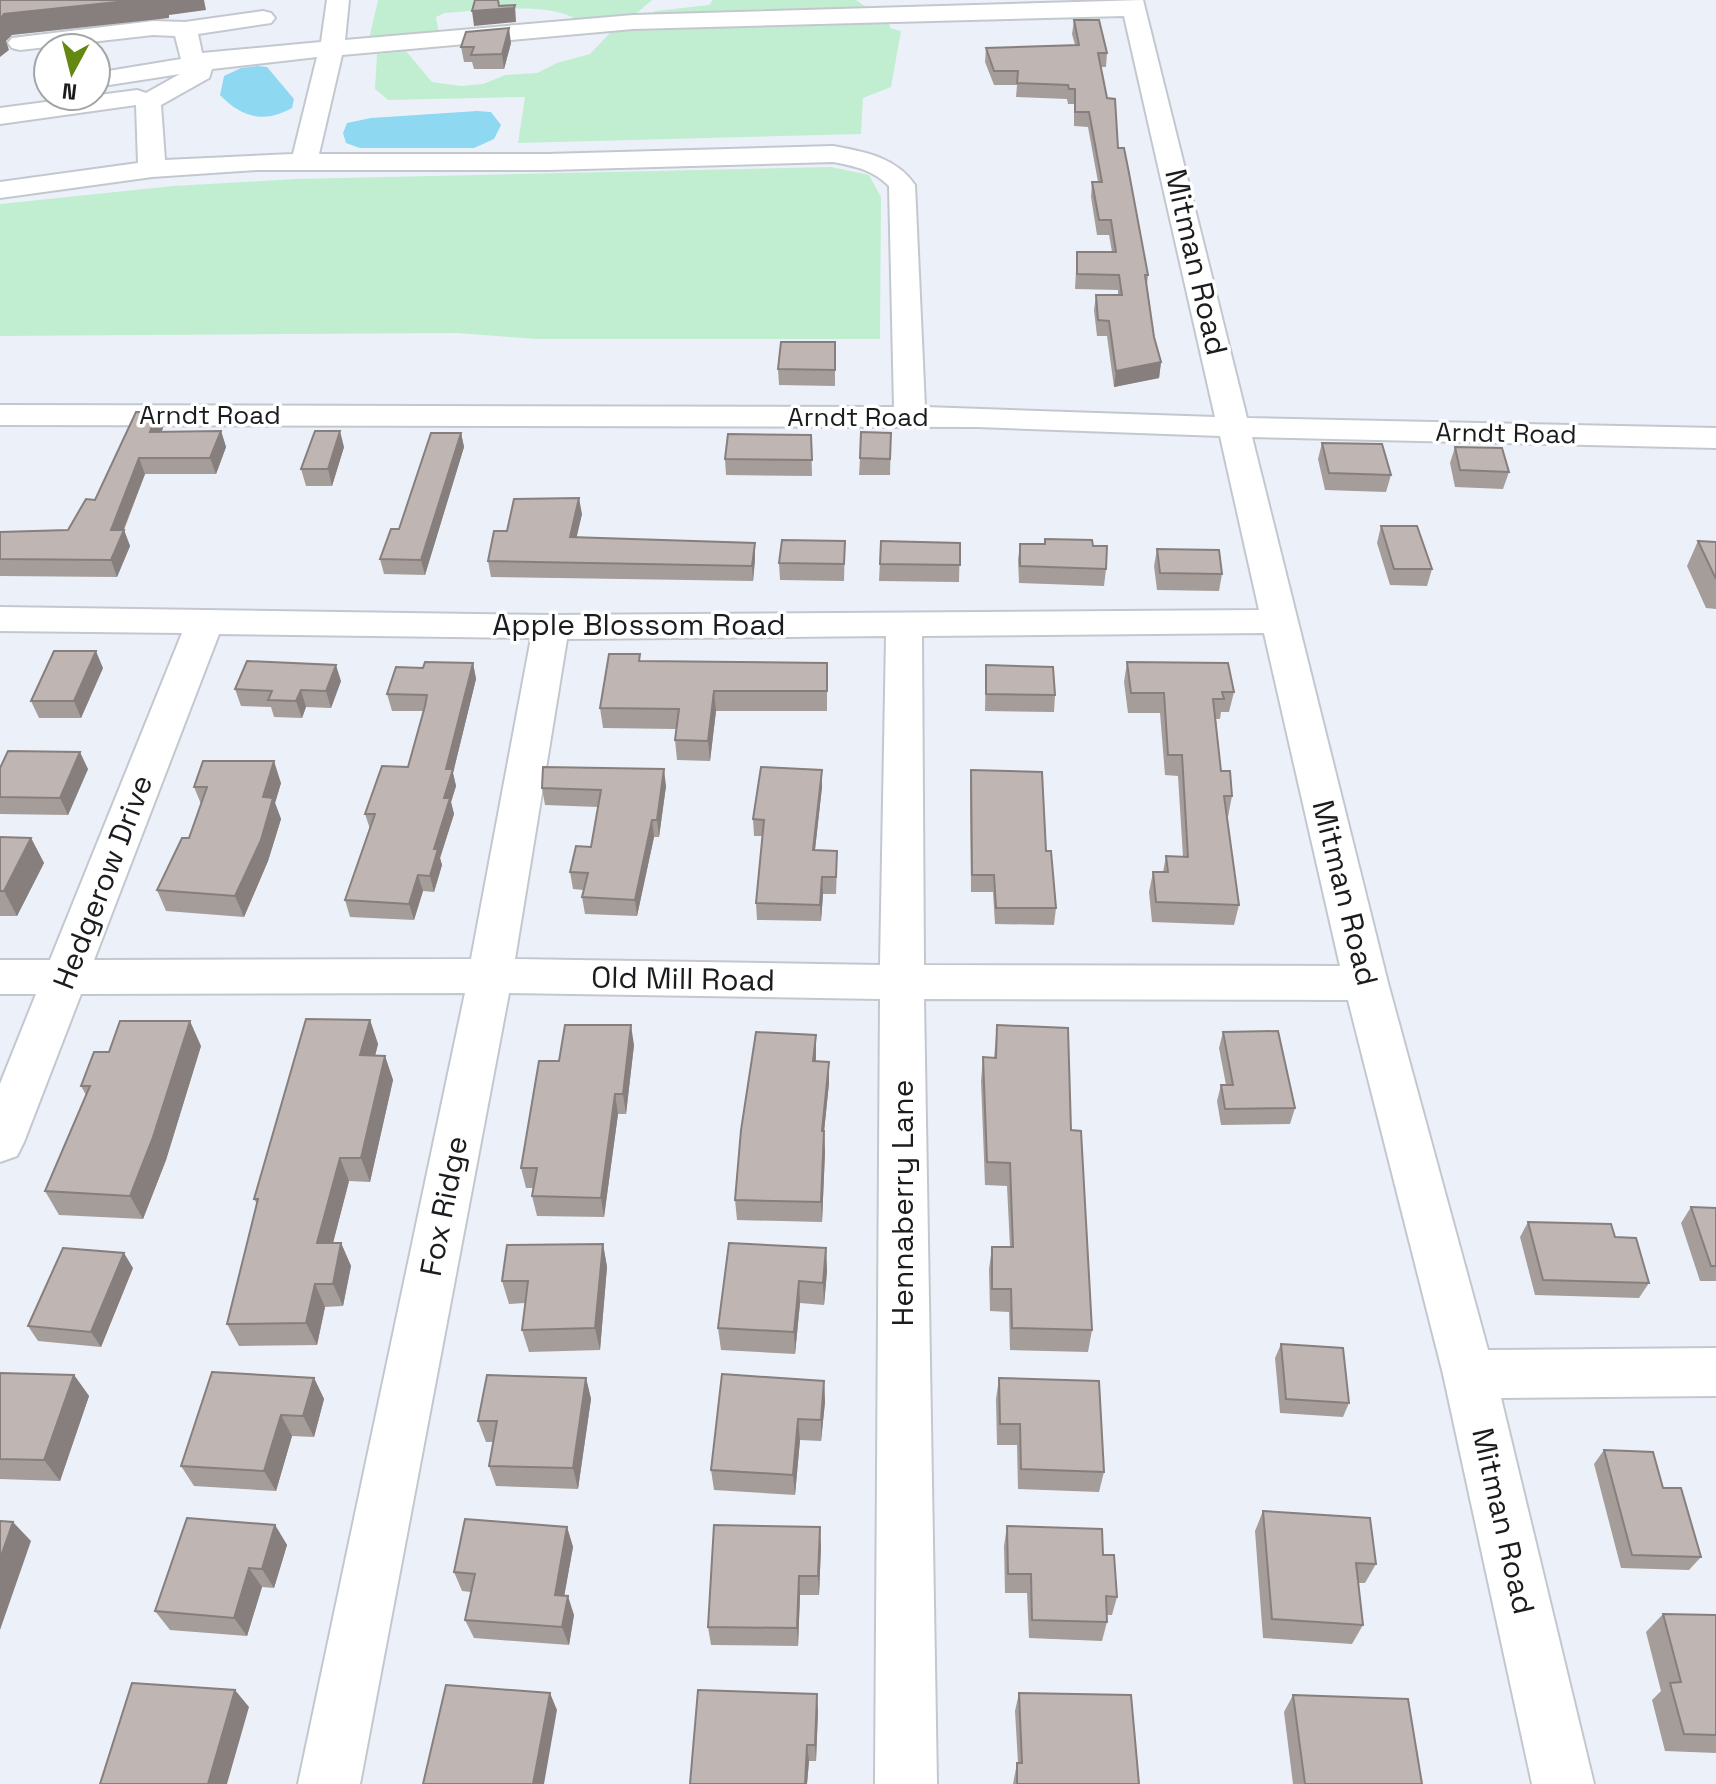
<svg xmlns="http://www.w3.org/2000/svg" width="1716" height="1784" viewBox="0 0 1716 1784" font-family="'Space Grotesk',sans-serif">
<rect width="100%" height="100%" fill="#ecf1f9"/>
<path fill="#c1eed0" d="M378 0H652L630 19 579 22C555 0 479 11 445 13L436 17 439 33 369 39Z
M713 0H856L869 9 639 18 656 11 709 5Z
M889 21 890 28 901 31 891 87 863 98 861 134 518 143 525 97 388 100 375 89 377 54 406 51 432 82 461 86 483 84 505 75 537 73 557 63 590 54 610 33 631 29Z
M831 167 869 175 881 197 880 339H537L457 333 0 336V204L173 186 296 179Z"/>
<path fill="#8fd8f2" d="M257 66 267 67 294 99 292 108C264 124 241 117 220 95L224 76 241 68Z
M477 111 491 112 501 125 494 139 474 148H360L346 143 343 133 347 123 371 118Z"/>
<g fill="none" stroke-linecap="round" stroke-linejoin="round">
<defs>
<path id="minor" d="M327 0H349L345 40 633 15 1143 0 1247 418 1716 428V448L1252 437 1388 983 1488 1350 1716 1348V1396L1501 1398 1594 1784H1532L1443 1374 1348 1000 924 999 937 1784H875L880 999 509 993 360 1784H298L465 993 81 994 24 1142 17 1156 0 1162V1084L36 994H0V960H50L182 633 0 631V607L551 615 1259 610 1220 436 977 427 0 425V405L894 407 889 186C873 170 855 166 833 162L547 170H256L152 177 0 198V182L138 163 136 105 0 124V108L137 90 146 93 180 74 96 87V73L181 59 175 36 153 35 20 50 12 48 8 43 12 38 153 21 185 22 263 11 271 13 275 18 271 23 198 34 202 53 321 42ZM1124 16 1215 417 925 407 915 185C896 157 865 152 833 146L547 154H319L342 55 633 29ZM317 57 293 154 165 160 161 105 209 78 212 69ZM1264 633 1340 966 924 965 922 636ZM219 634 531 638 471 959 94 960ZM886 636 880 965 515 959 567 639Z"/>
</defs>
<use href="#minor" stroke="#c3c8cf" stroke-width="4"/>
<use href="#minor" fill="#fff" fill-rule="evenodd"/>
</g>
<path fill="#a49d9a" d="M1074 20 1107 53 1106 67H1101L1107 98 1148 275 1147 285 1154 337 1161 362 1159 378 1114 387 1107 336H1097L1094 310 1096 295H1118V290L1075 289 1077 252H1112L1109 235H1097L1091 197 1092 182H1098L1088 127 1074 126V104H1068L1067 99 1016 97 1017 85H994L985 62 986 48 1075 45 1072 34Z
M511 43 504 69H474L472 62H464L461 47Z
M835 342V386L779 385 778 369Z
M163 428 162 431H221L226 447 216 474H145L124 530 130 546 117 577 0 576V532L68 530 95 500Z
M461 433 464 447 425 575 384 574 380 559Z
M891 433 890 475H859L860 458Z
M811 435 812 476 726 475 725 459Z
M1322 443 1391 475 1386 492 1325 490 1318 459Z
M344 447 332 486H306L301 469Z
M1455 447 1509 472 1503 489 1455 487 1450 463Z
M582 514 576 537 755 559 753 581 491 577 488 561 507 531Z
M1381 526 1432 569 1427 586 1390 585 1377 543Z
M1045 539 1093 546 1106 569 1104 586 1019 583 1018 560 1020 544H1044Z
M845 541 844 581 780 580 779 563Z
M881 541 960 543 959 582 879 581Z
M1698 541 1716 542V609L1706 608 1687 566Z
M1157 549 1222 574 1219 591 1157 590 1154 566Z
M640 654V661L827 663V711H716L710 761 677 760 675 740 676 729 603 728 600 708Z
M1127 662 1234 692 1229 712H1221L1220 719H1216L1221 771 1232 796 1228 817 1227 816 1239 905 1234 925 1152 922 1149 892 1153 872H1163L1166 856 1183 857 1178 776 1165 775 1160 713H1128L1124 682Z
M473 663 476 679 453 773 456 786 451 802 454 814 440 858 442 865 434 892 423 891 414 920 350 917 345 900 370 829 365 814 408 767 424 711H392L387 694 423 668Z
M986 665 1055 695 1054 712 985 711Z
M103 668 81 718H39L31 701Z
M341 681 331 708 306 707 302 718 274 717 271 707 241 706 235 689Z
M0 768 88 769 68 815 0 814Z
M971 770 1046 851 1056 908 1054 925 995 924 993 892H971L970 787Z
M281 783 275 803 281 819 268 861 244 917 166 911 157 890 189 838 201 804 194 787Z
M666 786 659 837H654L637 916 585 914 582 897 584 890 573 889 570 872 591 847 598 807 545 805 542 788Z
M822 787 815 850 837 867 836 894H823L821 921 757 920 756 903 763 836H754L753 819Z
M0 837 31 838 44 863 17 916H0Z
M370 1020 378 1044 375 1056H385L393 1080 370 1182 349 1181 333 1243H341L351 1266 343 1306 325 1307 317 1345 239 1346 227 1324 257 1204 254 1199Z
M997 1025 1071 1130 1092 1330 1088 1352 1010 1350 1009 1312 990 1311 989 1269 992 1247H1010L1007 1186 985 1185 981 1081 983 1057 994 1058Z
M1223 1032 1295 1108 1290 1124 1221 1125 1217 1101 1221 1085H1226L1219 1048Z
M634 1045 626 1114H618L604 1217 537 1216 532 1196 534 1188H526L521 1168 559 1061Z
M201 1046 166 1160 143 1219 59 1215 45 1191 86 1095 81 1086 109 1052Z
M816 1056V1061L829 1062V1083L824 1131 825 1152 822 1222 737 1220 735 1200Z
M1691 1207 1716 1208V1281H1700L1681 1223Z
M1528 1222 1615 1237 1649 1283 1639 1298 1535 1295 1520 1237Z
M603 1244 607 1267 600 1350 529 1352 522 1330 525 1303 509 1304 502 1281Z
M826 1248 827 1271 824 1305 800 1303 795 1354 721 1350 718 1328Z
M133 1268 101 1347 38 1341 28 1326Z
M1281 1344 1349 1403 1343 1417 1280 1413 1275 1358Z
M0 1373 74 1375 89 1396 60 1481 0 1479Z
M314 1378 324 1399 314 1437 292 1436 276 1491 194 1486 181 1466Z
M586 1378 591 1399 578 1489 496 1486 489 1466 493 1442H486L478 1421Z
M999 1378 1104 1472 1099 1492 1018 1489 1017 1445H997L996 1399Z
M824 1381 825 1402 821 1441 800 1440 795 1495 714 1490 711 1470Z
M1604 1450 1663 1488 1701 1557 1689 1570 1621 1568 1594 1464Z
M1263 1511 1376 1564 1365 1583H1358L1363 1625 1352 1644 1263 1638 1255 1531Z
M275 1525 287 1545 274 1588 262 1587 247 1636 170 1630 155 1611Z
M1007 1526 1103 1555 1117 1597 1112 1615H1107V1622L1102 1641 1029 1638 1027 1593H1005L1004 1546Z
M567 1527 573 1547 564 1596 574 1615 569 1645 474 1638 465 1620 471 1592 462 1591 454 1572Z
M821 1546 819 1595H800L798 1646 711 1645 708 1627Z
M1663 1614 1716 1615V1753L1665 1751 1652 1700 1661 1691 1646 1632Z
M1019 1693 1139 1784H1013L1017 1763H1018L1015 1711Z
M1293 1695 1422 1784H1293L1284 1712Z
M818 1711 816 1761H809L807 1784H690Z"/>
<path fill="#867f7d" d="M136 0H204L206 10 169 15V18L12 35 6 41 9 50 0 57V19L4 14Z
M515 5 516 22 474 26 472 11Z
M509 28 511 43 504 69 502 54Z
M1161 362 1159 378 1114 387 1116 371Z
M157 412 163 428 155 448 150 432Z
M221 431 226 447 216 474 210 458Z
M340 431 344 447 332 486 328 469Z
M461 433 464 447 425 575 421 560Z
M139 458 145 474 122 533 124 530 130 546 117 577 111 560V530Z
M579 498 582 514 573 553 570 537Z
M755 543V559L753 581 752 566Z
M96 651 103 668 81 718 74 701Z
M473 663 476 679 453 773 456 786 451 802 454 814 440 858 442 865 434 892 430 876 444 798 446 769Z
M336 665 341 681 331 708 326 691Z
M301 690 306 707 302 718 296 701Z
M714 691 716 711 710 761 708 741Z
M80 752 88 769 68 815 60 798Z
M274 761 281 783 275 803 281 819 268 861 244 917 235 896Z
M664 769 666 786 659 837 657 820Z
M822 770V787L813 867V850Z
M652 820 654 837 637 916 635 900Z
M31 838 44 863 17 916 4 891Z
M418 875 423 891 414 920 409 904Z
M822 877 823 894 821 921 820 905Z
M370 1020 378 1044 369 1080 360 1055Z
M190 1021 201 1046 166 1160 143 1219 130 1196Z
M631 1025 634 1045 626 1114 623 1094Z
M816 1035V1056L814 1082 813 1061Z
M385 1056 393 1080 370 1182 361 1158Z
M829 1062V1083L822 1152V1131Z
M615 1094 618 1114 604 1217 601 1198Z
M824 1132 825 1152 822 1222 821 1202Z
M340 1158 349 1181 327 1266 317 1243Z
M341 1243 351 1266 343 1306 333 1284Z
M603 1244 607 1267 600 1350 595 1328Z
M826 1248 827 1271 824 1305 823 1283Z
M124 1253 133 1268 101 1347 91 1332Z
M799 1281 800 1303 795 1354 794 1332Z
M315 1284 325 1307 317 1345 306 1323Z
M74 1375 89 1396 60 1481 44 1460Z
M314 1378 324 1399 314 1437 303 1416Z
M586 1378 591 1399 578 1489 573 1468Z
M824 1381 825 1402 821 1441V1420Z
M281 1415 292 1436 276 1491 264 1471Z
M798 1419 800 1440 795 1495 793 1475Z
M13 1522 31 1541 0 1630V1559Z
M275 1525 287 1545 274 1588 262 1569Z
M567 1527 573 1547 561 1614 555 1595Z
M820 1527 821 1546 819 1595 818 1576Z
M249 1568 262 1587 247 1636 234 1618Z
M799 1576 800 1595 798 1646 797 1628Z
M568 1596 574 1615 569 1645 562 1627Z
M235 1690 249 1707 227 1784H208Z
M550 1693 557 1710 544 1784H533Z
M817 1694 818 1711 816 1761 815 1745Z
M807 1745 809 1761 807 1784H805Z"/>
<path fill="#bfb6b3" stroke="#867f7d" stroke-width="2" d="M0 0H136L4 14 0 19Z
M475 0H498L499 6 515 5 514 8 472 11Z
M1074 20H1099L1107 53H1098L1107 98 1115 99 1118 148H1124L1129 173 1148 275H1145L1154 337 1161 362 1116 371 1109 321 1098 320 1096 295H1122L1119 275 1077 274V252H1116L1111 220H1099L1092 182H1102L1089 112H1075V89H1069L1068 85 1017 83 1018 71H994L986 48 1079 45Z
M509 28 502 54 471 55 474 47H461L466 32Z
M781 342H835V370L778 369Z
M136 412H157L150 432 221 431 210 458H139L111 530H124L111 560 0 559V532L68 530 86 499 95 500Z
M315 431H340L328 469H301Z
M861 432 891 433 890 459 860 458Z
M431 433H461L421 560 380 559 391 529H399Z
M728 434 811 435 812 460 725 459Z
M1322 443 1382 444 1391 475 1329 473Z
M1455 447 1502 448 1509 472 1460 470Z
M579 498 570 537 755 543 752 566 488 561 494 531H507L514 499Z
M1381 526H1417L1432 569H1394Z
M1045 539 1092 540 1093 546H1107L1106 569 1020 566V544H1045Z
M782 540 845 541 844 564 779 563Z
M881 541 960 543V565L880 564Z
M1698 541 1716 542V579Z
M1157 549 1219 550 1222 574 1160 573Z
M54 651H96L74 701H31Z
M609 654H640L639 661 827 663V691H714L708 741 675 740 679 709 600 708Z
M247 661 336 665 326 691 301 690 296 701 268 700 272 691 235 689Z
M425 662 473 663 446 769H453L444 798H450L434 849H438L430 876 418 875 409 904 345 900 375 814H365L382 766 408 767 425 706 427 695 387 694 396 667 423 668Z
M1127 662 1228 663 1234 692H1222L1224 699H1213L1221 771H1230L1232 796H1224L1239 905 1156 902 1153 872H1168L1166 856 1188 857 1182 755H1168L1164 693H1131Z
M986 665 1053 667 1055 695 986 694Z
M8 751 80 752 60 798 0 797V768Z
M203 761H274L263 797 273 798 261 840 235 896 157 890 182 838H189L207 787H194Z
M543 767 664 769 657 820H652L635 900 582 897 588 873 570 872 576 846 591 847 601 790 542 788Z
M761 767 822 770 813 850 837 851 836 877H822L820 905 756 903 764 820 753 819Z
M971 770 1042 772 1046 851H1051L1056 908H996L994 875H972Z
M0 837 31 838 4 891H0Z
M306 1019 370 1020 360 1055 385 1056 361 1158H340L317 1243H341L333 1284H315L306 1323 227 1324 258 1199H254Z
M120 1021H190L153 1137 130 1196 45 1191 90 1086H81L94 1052H109Z
M565 1025H631L623 1094H615L601 1198 532 1196 537 1168H521L539 1061H559Z
M997 1025 1068 1028 1071 1130 1081 1131 1092 1330 1012 1328 1011 1289H992V1247H1013L1010 1163 987 1162 983 1057 996 1058Z
M1278 1031 1295 1108 1225 1109 1221 1085H1233L1223 1032Z
M756 1032 816 1035 813 1061 829 1062 822 1131H824L821 1202 735 1200 741 1130Z
M1691 1207 1716 1208V1266H1711Z
M1528 1222 1611 1224 1615 1237 1636 1238 1649 1283 1543 1280Z
M729 1243 826 1248 823 1283 799 1281 794 1332 718 1328Z
M603 1244 595 1328 522 1330 528 1281H502L507 1245Z
M63 1248 124 1253 91 1332 28 1326Z
M1281 1344 1343 1348 1349 1403 1286 1399Z
M212 1372 314 1378 303 1416 281 1415 264 1471 181 1466Z
M0 1373 74 1375 44 1460 0 1459Z
M722 1374 824 1381 821 1420 798 1419 793 1475 711 1470Z
M487 1375 586 1378 573 1468 489 1466 497 1421H478Z
M999 1378 1099 1381 1104 1472 1021 1469 1020 1424H1000Z
M1604 1450 1653 1452 1663 1488H1681L1701 1557 1632 1555Z
M1263 1511 1370 1518 1376 1564 1356 1563 1363 1625 1272 1619Z
M187 1518 275 1525 262 1569 249 1568 234 1618 155 1611Z
M465 1519 567 1527 555 1595 568 1596 562 1627 465 1620 475 1574 454 1572Z
M0 1521 13 1522 0 1559Z
M714 1525 820 1527 818 1576H799L797 1628 708 1627Z
M1007 1526 1102 1529 1103 1555H1114L1117 1597 1106 1596 1107 1622 1032 1620 1031 1574H1008Z
M1663 1614 1716 1615V1735L1684 1734 1670 1683 1681 1682Z
M132 1683 235 1690 208 1784H100Z
M446 1685 550 1693 533 1784H423Z
M698 1690 817 1694 815 1745H807L805 1784H690Z
M1019 1693 1131 1695 1139 1784H1017V1763H1022Z
M1293 1695 1408 1699 1422 1784H1305Z"/>
<g text-anchor="middle" stroke-width="7" stroke-linejoin="round" paint-order="stroke">
<g font-size="26" fill="#1a1c1e" stroke="#fff">
<text x="210" y="424">Arndt Road</text>
<text x="858" y="426">Arndt Road</text>
<text transform="translate(1506 433) rotate(1)" y="9">Arndt Road</text>
</g>
<g font-size="30" fill="#1a1c1e" stroke="#fff">
<text transform="translate(1196 262) rotate(77)" y="10">Mitman Road</text>
<text x="639" y="635">Apple Blossom Road</text>
<text transform="translate(103 882) rotate(-69)" y="10">Hedgerow Drive</text>
<text transform="translate(1345 893) rotate(76)" y="10">Mitman Road</text>
<text transform="translate(683 979) rotate(1)" y="10">Old Mill Road</text>
<text transform="translate(903 1203) rotate(-90)" y="10">Hennaberry Lane</text>
<text transform="translate(444 1206) rotate(-79)" y="10">Fox Ridge</text>
<text transform="translate(1503 1521) rotate(77)" y="10">Mitman Road</text>
</g>
</g>
<g transform="translate(72 72) rotate(187)"><circle r="38" fill="#ffffff" stroke="#a3a4a5" stroke-width="2"/>
<path d="M0-6L14 30L0 20L-14 30Z" fill="#658910"/>
<text y="-12" font-size="22" font-weight="bold" text-anchor="middle" fill="#1a1c1e">N</text>
</g>
</svg>
